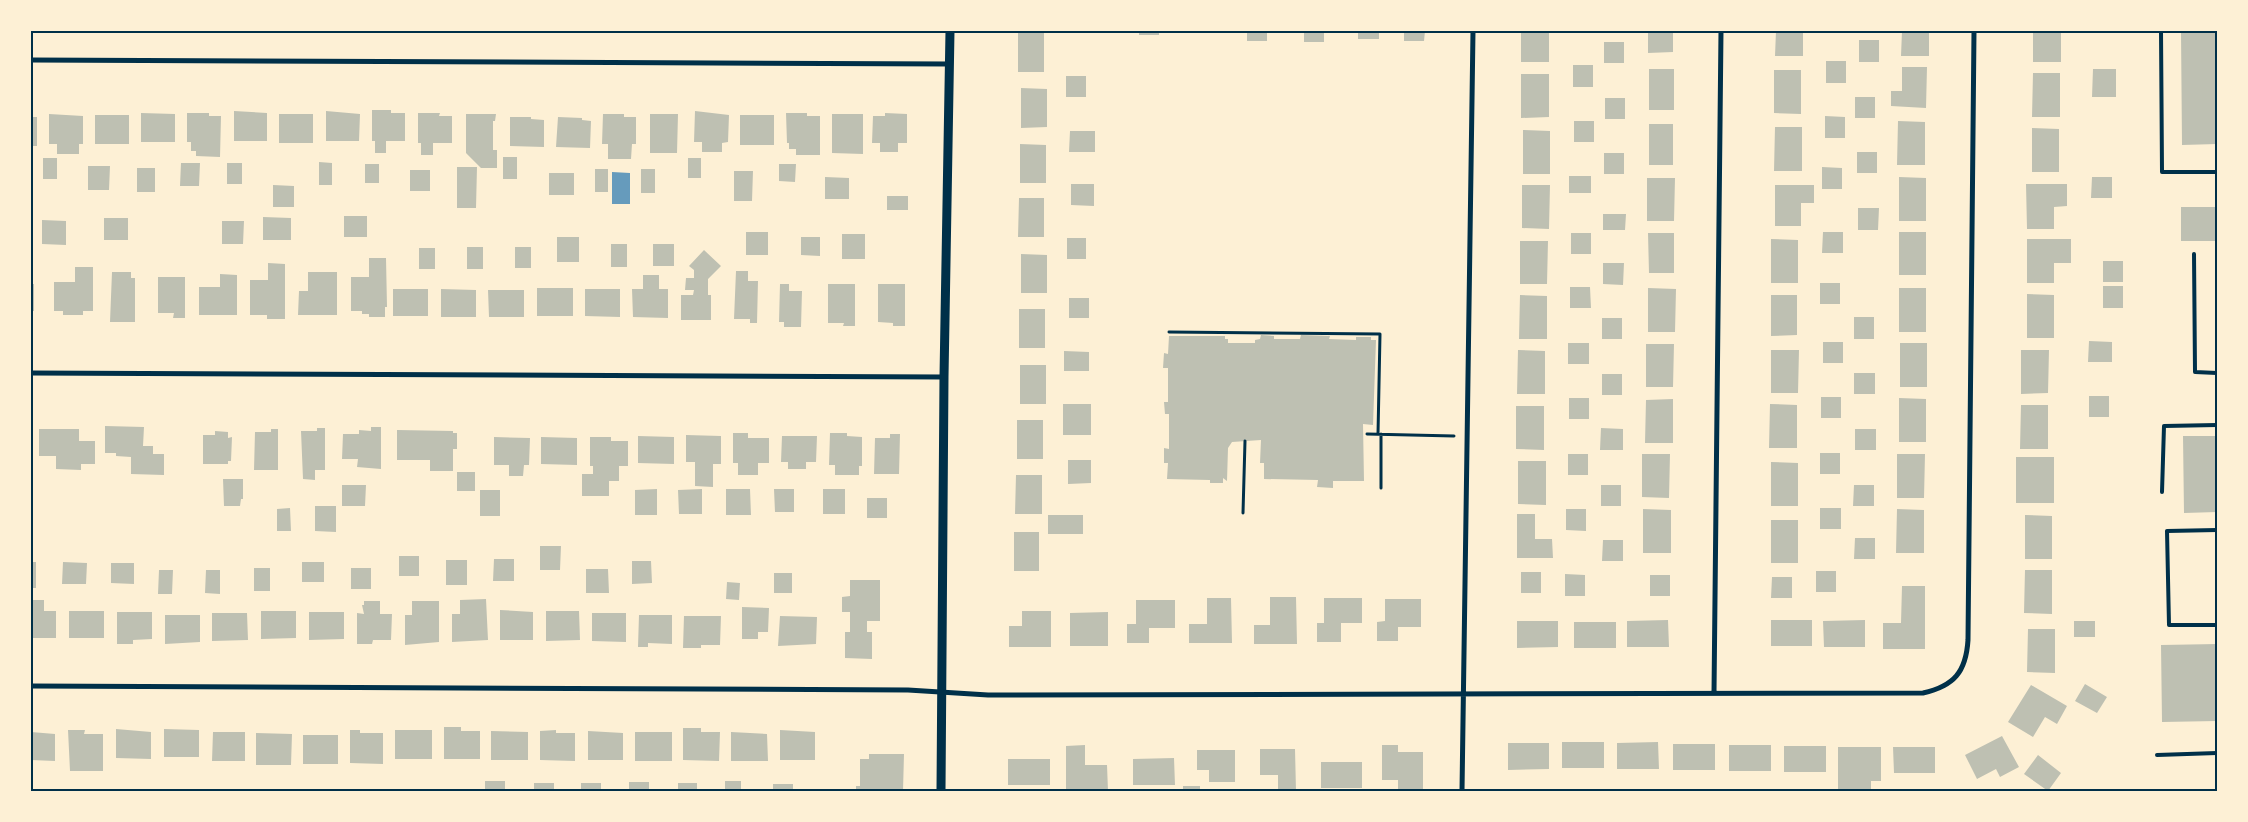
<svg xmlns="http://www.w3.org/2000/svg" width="2248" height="822" viewBox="0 0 2248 822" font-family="'Roboto Serif',serif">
<rect width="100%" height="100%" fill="#fdf0d5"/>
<path fill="#669bbc" d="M612 172 630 173V204H612Z"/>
<path fill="#bec0b2" d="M1139 31H1159V35H1139Z
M1247 31H1267V41H1247Z
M1304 31H1324V42H1304Z
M1358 31H1379V39H1358Z
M1404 31H1425L1424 41H1404Z
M1521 31H1549V62H1521Z
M1648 31H1673V52L1648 53Z
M1776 31H1803V56H1775Z
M1902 31H1929V56H1901Z
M2033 31H2061V62H2033Z
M2181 31H2217V144L2182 145Z
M1018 33H1044V72H1018Z
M1859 40H1879V62H1859Z
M1604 42H1624V63H1604Z
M1826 61H1846V83H1826Z
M1573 65H1593V87H1573Z
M1902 67H1927L1926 108 1891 106V91H1902Z
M1649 69H1674V110H1649Z
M2093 69H2116V97H2092Z
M1774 70H1801V114L1774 113Z
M2033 73H2060V117H2032Z
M1521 74H1549V117L1521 118Z
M1066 76H1086V97H1066Z
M1021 88 1047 89V127L1021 128Z
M1855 97H1875V118H1855Z
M1605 98H1625V119H1605Z
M372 110H391V113H405V141H386V153H375V141H372Z
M234 111 267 113V141H234Z
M326 111 360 114 359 141H326Z
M695 111 729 115 728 142 722 143V152H702V142H694Z
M141 113 175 114V142H141Z
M187 113H209V116H221L220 157 196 156V151H191V142H187Z
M418 113H440L439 116H452V143H433V155H421V143H418Z
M786 113H807V116H820V155H796V149H789V143H787Z
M885 113 907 114V143H898V152H880V143H872L873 116H885Z
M49 114 83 116V144H79V154H57V144H49Z
M279 114H313V143H279Z
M466 114H496L495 121H493V150H497V168H481L466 153Z
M603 114H624V117H636V144H632L631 159H608V144H602Z
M650 114H678L677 153H650Z
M832 114H863V154L832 153Z
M95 115H129V144H95Z
M740 115H774V145H740Z
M1825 116 1845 117V138H1825Z
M31 117H37V146H31Z
M510 117H531V119L544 120V147L510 146Z
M558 117 582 118V120L591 121 590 148 556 147Z
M1574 121H1594V142H1574Z
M1898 121 1925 122V165H1897Z
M1649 124H1673V165H1649Z
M1775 127H1802V171H1774Z
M2032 128 2059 129V172H2032Z
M1523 130 1550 131V174H1523Z
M1070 131H1095V152H1069Z
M1020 144 1046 145V183H1020Z
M1857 152H1877V173H1857Z
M1604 153H1624V174H1604Z
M503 157H517V179H503Z
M43 158H57V179H43Z
M688 158H701V178H688Z
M319 162 332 163V185H319Z
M181 163H200L199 186H180Z
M227 163H242V184H227Z
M365 164H379V183H365Z
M779 164H796L795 182 779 181Z
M88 166H110L109 190H88Z
M457 167H477L476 208H457Z
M1822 167 1842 168V189H1822Z
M137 168H155V192H137Z
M595 169H608V192H595Z
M641 169H655V193H641Z
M410 170H430V191H410Z
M734 171H753L752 201H734Z
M549 173H574V195H549Z
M1569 176H1591V193H1569Z
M825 177 849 178V199H825Z
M1899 177 1926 178V221H1899Z
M2092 177H2112V198H2091Z
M1647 178H1675L1674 221H1647Z
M1071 184H1094V206L1071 205Z
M2026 184H2067V206L2054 207V229H2027Z
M273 185 294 186V207H273Z
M1522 185H1550L1549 229 1522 228Z
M1775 185H1814V203H1801V226H1775Z
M887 196H908V210H887Z
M1019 198H1044V237H1018Z
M2181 207H2217V241H2181Z
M1858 208H1879L1878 230H1858Z
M1603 214H1626L1625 230H1603Z
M344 216H367V237H344Z
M263 217 291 218V240H263Z
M104 218H128V240H104Z
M42 220 66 221V245L42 244Z
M222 221H244L243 244H222Z
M746 232H768V255H746Z
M1823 232H1843V253H1822Z
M1899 232H1926V275H1899Z
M1571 233H1591V254H1571Z
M1648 233H1674V273H1649Z
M842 234H865V259H842Z
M557 237H579V262H557Z
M801 237H820V256L801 255Z
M1067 238H1086V259H1067Z
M1771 239 1798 240V283H1771Z
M2027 239H2071V263H2054V283H2027Z
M1520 241H1548L1547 284H1520Z
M611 244H627V267H611Z
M653 244H674V266H653Z
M467 247H483V269H467Z
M515 247H531V268H515Z
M419 248H435V269H419Z
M704 250 721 266 708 279V295H711V320H681V295H693L694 290H685L686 278H694V270L689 266Z
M1021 254 1047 255V293H1021Z
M369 258H386L387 307H385V317H369V314H362V311H351V277H369Z
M2103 261H2123V282H2103Z
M268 263 285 264V319H267V315H250V280H268Z
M1603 263H1624L1623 285 1603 284Z
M75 267H93V311H83V315H63V311H54V282H75Z
M736 271H748V281H758L757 323H750V319H734Z
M112 272H131V278H135V322H110Z
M308 272H337V315H298L299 291H308Z
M220 274 237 275V315H199V287H220Z
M643 275H659V289H668V318L633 317 632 289H643Z
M158 277H185V318H173L174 313H158Z
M1820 283H1840V304H1820Z
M31 284H34V311H31Z
M780 284H789V291H802L801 327H784V322H779Z
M828 284H855V326H843L844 323H828Z
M878 284H905V326H893V323L878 322Z
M2103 286H2123V308H2103Z
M1570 287H1590L1591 308H1570Z
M537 288H573V316H537Z
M1648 288 1676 289 1675 332H1648Z
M1899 288H1926V332H1899Z
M393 289H428V316H393Z
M441 289 476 290V317H441Z
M585 289H620V317L585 316Z
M488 290H524V317H489Z
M2027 294 2054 295V338H2027Z
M1520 295 1547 296V339H1519Z
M1771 295H1797V335L1771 336Z
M1069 298H1089V318H1069Z
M1019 309H1045V348H1019Z
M1854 317H1874V339H1854Z
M1602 318H1622V339H1602Z
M1261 335 1274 336V339H1300L1301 335 1330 336 1329 339 1356 340V337H1371V340H1376L1373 425 1363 424 1364 481H1333V488L1317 487 1318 480 1264 479V463H1260L1261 440 1232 442 1228 448 1227 481 1223 478V483H1210V480L1167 479 1168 463H1164V448L1169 449V414H1165L1164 402H1168V368H1163L1164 353 1168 354 1169 336H1225V339H1228V343H1255V340L1260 339Z
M2089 341 2112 342V362H2088Z
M1823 342H1843V363H1823Z
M1568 343H1589V364H1568Z
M1900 343H1927V387H1900Z
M1646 344H1674L1673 387H1646Z
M1518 350 1545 351V394H1517Z
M1771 350H1799L1798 393H1771Z
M2021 350H2049L2048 393 2021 394Z
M1064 351 1089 352V371H1064Z
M1020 365H1046V404H1020Z
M1854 373H1875V394H1854Z
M1602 374H1622V395H1602Z
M2089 396H2109V417H2089Z
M1821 397H1841V418H1821Z
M1569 398H1589V419H1569Z
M1899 398 1926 399V442H1899Z
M1673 399V443H1645L1646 400Z
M1063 404H1091V435H1063Z
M1770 404 1797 405V448H1769Z
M2021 405H2048V449H2020Z
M1516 406H1544V450L1516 449Z
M1017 420H1043V459H1017Z
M105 426 144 427 143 446H153V454H164V475L131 474V457L116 456V453H105Z
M371 427H381V469L357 467 358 459H342L343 434H359V430L371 431Z
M317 428H325V470H315V480L303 479 301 431H317Z
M1601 428 1623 429V450H1600Z
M39 429H79V441H95V464H81V470L56 469V456H39Z
M271 429H278V470H254L255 432H271Z
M1855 429H1876V450H1855Z
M397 430 453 431V433H457V449H453V471H430V460H397Z
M215 431 228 432V438L232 437 231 461H228V464H203V435H215Z
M733 433H748V438H769V463H758V475H738V463H733Z
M830 433H847V436L862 437V466H859V475H835V465H829Z
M890 434H900L899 474H874L875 438H890Z
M686 435 721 436V464H713V487L695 486V462H686Z
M638 436 674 437V464L638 463Z
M782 436H817L816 462H806V469H788V462H781Z
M2183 436H2217V512L2184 513Z
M494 437 530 438 529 465H524L523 476H509V465H494Z
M541 437 577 438V465L541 464Z
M590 437H611V441H628V466H619V481H609V496H582V474H593V466H590Z
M1820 453H1840V474H1820Z
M1568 454H1588V475H1568Z
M1642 454H1670L1669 498 1642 497Z
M1897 454H1925L1924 498H1897Z
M2016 457H2054V503H2016Z
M1068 460H1091V483L1068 484Z
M1518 461H1546V505L1518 504Z
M1771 462 1798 463V506H1771Z
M457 472H475V491H457Z
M1016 475H1042V514H1015Z
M223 479H243V499H241L240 506H224Z
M342 485H366L365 506H342Z
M1601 485H1621V506H1601Z
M1854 485H1874V506H1853Z
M657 489V515H635V490Z
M702 489V514H679L678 490Z
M726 489H750L751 515H726Z
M774 489H794V512H775Z
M823 489H845V514H823Z
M480 490H500V516H480Z
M867 498H887V518H867Z
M315 506H336V532L315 531Z
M290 508 291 531H277V509Z
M1820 508H1841V529H1820Z
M1566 509H1586V531L1566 530Z
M1643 509 1671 510V553H1643Z
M1897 509 1924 510V553H1896Z
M1517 514H1535V539H1552L1553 558H1517Z
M1048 515H1083V534H1048Z
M2025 515 2052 516V559H2025Z
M1771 520H1798V563H1771Z
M1014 532H1039V571H1014Z
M1855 538H1875V559H1854Z
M1603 540H1623V561H1602Z
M540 546H561L560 570H540Z
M399 556H419V576H399Z
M494 559H514V581H493Z
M446 560H467V585H446Z
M632 561H651L652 583 632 584Z
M31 562H36V588H31Z
M63 562 87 563 86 584H62Z
M302 562H324V582H302Z
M111 563H134V584L111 583Z
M254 568H270V591H254Z
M351 568H371V589H351Z
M586 569H608L609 593H586Z
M159 570H173L172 594H158Z
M206 570H220V594L205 593Z
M2025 570H2052V614L2024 613Z
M1816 571H1836V592H1816Z
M1521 572H1541V593H1521Z
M774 573H792V593H774Z
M1565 574 1585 575V596H1565Z
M1650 575H1670V596H1650Z
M1772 577H1792V598H1771Z
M850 580H880V621H867V632H872V659L845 658V632H850V612H842V597L850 596Z
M727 582 740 583 739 600 726 599Z
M1902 586H1925V649H1883V623H1901Z
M1270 597H1296L1297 644H1254V625H1270Z
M1207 598H1231L1232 643H1189V624H1207Z
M1324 598H1362V623H1341V642H1317V623H1324Z
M486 599 488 640 452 642V614H460V600Z
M1385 599H1421V627H1398V641H1377V622L1385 621Z
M31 600H44V611H56V638H31Z
M1136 600H1175V628H1149V643H1127V624H1136Z
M364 601H380V614H392L391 640H373L372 644H357V613L364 614 362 605H364Z
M412 601H439V642L405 645V615H412Z
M742 607 769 608 768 632H758V639H742Z
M500 610 533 612V640H500Z
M69 611H104V638H69Z
M261 611H296V638L261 639Z
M546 611H579L580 640 546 641Z
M1022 611H1051V647H1009V626H1022Z
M117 612H152V639L133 640V644H117Z
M309 612H344V639L309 640Z
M1108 612V646H1070V613Z
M212 613H247L248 640 212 641Z
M592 613H626V642L592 641Z
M165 615H200V642L165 644Z
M639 615H672V644L648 643V647H638Z
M684 616H721L720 645H701V648H683Z
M780 616 817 617 816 644 778 646Z
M1668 620 1669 647H1627V621Z
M1771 620H1812V646H1771Z
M1865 620V647H1824L1823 621Z
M1517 621H1558V647L1517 648Z
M2074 621H2095V637H2074Z
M1574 622H1616V648H1574Z
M2028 629H2055V673L2027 672Z
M2217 644V721L2162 722 2161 645Z
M2085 684 2107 697 2097 713 2075 701Z
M2031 685 2067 706 2057 724 2045 717 2033 737 2008 722Z
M444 727H461V731H480V759H444Z
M683 728H701V732H720L719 761 683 760Z
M116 729 151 732V759L116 758Z
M164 729 199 730V757H164Z
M68 730H85L84 734H103V771H70Z
M350 730H360V733H383V764L350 763Z
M395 730H432V759H395Z
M556 730V733H575V761L540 760V731Z
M780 730 815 732V760H780Z
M491 731 528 732V760H491Z
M588 731 623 733V760H588Z
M31 732 55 734V761L31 760Z
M213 732H245V761H212Z
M635 732H672V761H635Z
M731 732 767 734 768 761H731Z
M256 733 292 734 291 765H256Z
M303 735H338V764H303Z
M2002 736 2019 767 2000 777 1996 769 1977 779 1965 755Z
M1562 742H1604V768H1562Z
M1658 742 1659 769H1617V743Z
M1508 743H1549V769L1508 770Z
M1673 744H1715V770H1673Z
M1085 745V765H1107L1108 791H1066V746Z
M1382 745H1398V752H1423V789H1398V780H1382Z
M1729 745H1771V771H1729Z
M1784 746H1826V772H1784Z
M1838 747H1881V781H1871V789H1838Z
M1893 747H1935V773H1894Z
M1260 749H1295L1296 791H1278V775H1260Z
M1197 750H1235V782H1209V770H1197Z
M869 754H904L903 791H856V786H860V759H869Z
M2038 755 2061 773 2048 791 2024 774Z
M1174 758 1175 785H1133V759Z
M1008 759H1050V785H1008Z
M1321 762H1362V788H1321Z
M485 781H505V791H485Z
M725 781H741V791H725Z
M629 782H649V791H629Z
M534 783H554V791H534Z
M581 783H601V791H581Z
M678 783H697V791H678Z
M773 784H793V791H773Z
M1183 786H1200V791H1183Z"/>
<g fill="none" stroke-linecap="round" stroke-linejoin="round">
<path stroke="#003049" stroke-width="3" d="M1169 332 1380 334 1378 434
M1367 434 1454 436
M1381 488V434
M1243 513 1245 441"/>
<path stroke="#003049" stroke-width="4" d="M2161 31 2162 172H2217
M2194 254 2195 372 2217 373
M2162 492 2164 426 2217 425
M2217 530 2167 531 2169 625H2217
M2157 755 2217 753"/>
<path stroke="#003049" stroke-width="5" d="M31 60 949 64
M31 373 944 377
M31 686 908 690 988 695 1923 693C1954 686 1966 672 1968 640L1974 31
M1714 693 1721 31
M1462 791 1473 31"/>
<path stroke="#003049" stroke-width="9" d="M941 791 944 377 950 31"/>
</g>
<rect width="2248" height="822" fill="none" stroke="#fdf0d5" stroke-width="65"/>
<rect x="32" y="32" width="2184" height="758" fill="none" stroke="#003049" stroke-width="2"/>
</svg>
